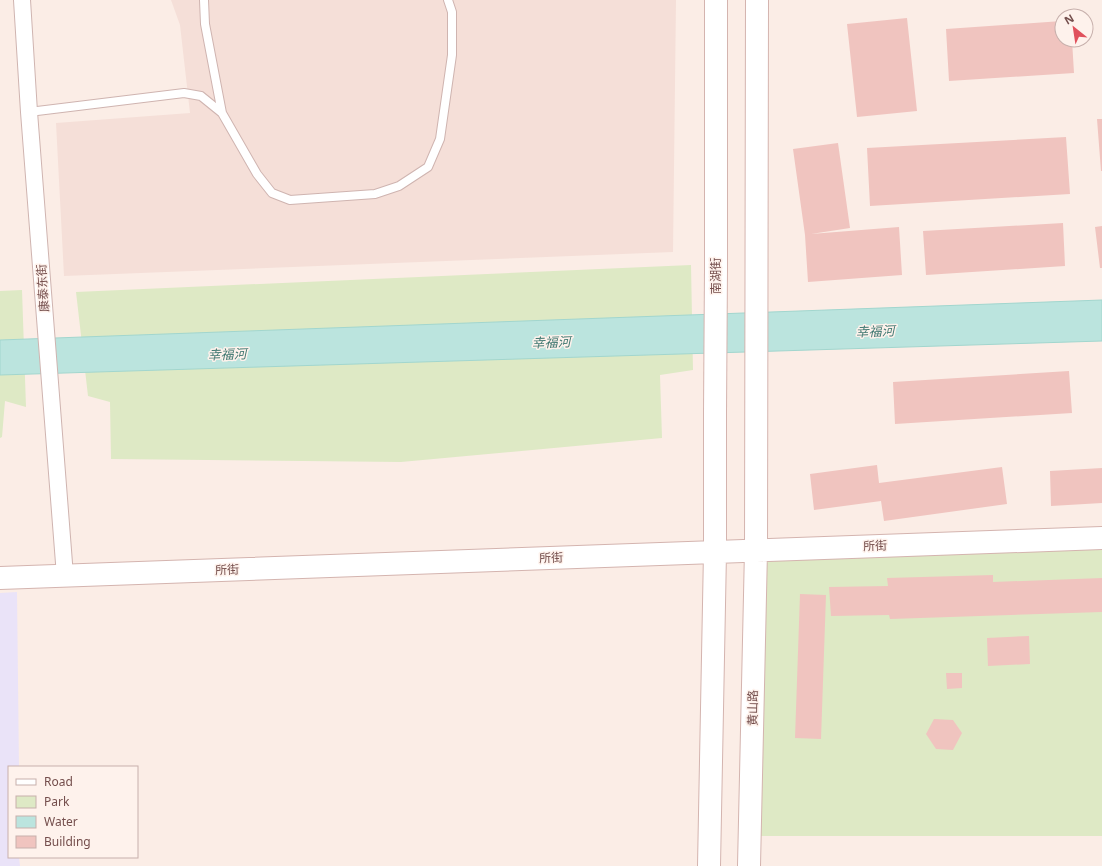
<svg xmlns="http://www.w3.org/2000/svg" width="1102" height="866" viewBox="0 0 1102 866" font-family="'Noto Sans','Noto Sans SC',sans-serif">
<rect width="100%" height="100%" fill="#fbede6"/>
<path fill="#f5dfd8" d="M171 0H676L673 252 64 276 56 123 190 113 180 25Z"/>
<path fill="#eae3f8" d="M17 592 19 767H9V857H19L20 866H0V593Z"/>
<path fill="#dee9c5" d="M691 265 693 370 660 375 662 438 401 462 111 459 110 402 88 396 76 292Z
M22 290 26 407 5 401 2 437 0 438V291Z
M1102 535V836H750L756 550Z"/>
<path fill="#bbe4de" stroke="#a2d6ce" d="M1102 300V341L0 375V340Z"/>
<path fill="#f0c4bf" d="M907 18 917 111 857 117 847 24Z
M1062 21V40H1072L1074 73 949 81 946 29Z
M1097 119H1102V171H1101Z
M1066 137 1070 194 870 206 867 148Z
M838 143 850 228 811 234 899 227 902 275 808 282 805 235 793 149Z
M1063 223 1065 266 926 275 923 231Z
M1102 226V268H1100L1095 227Z
M1069 371 1072 413 895 424 893 382Z
M877 465 879 483 1002 467 1007 504 884 521 881 501 814 510 810 474Z
M1102 468V503L1051 506 1050 471Z
M993 575V582L1102 578V612L890 619 889 615 831 616 829 587 888 586 887 578Z
M800 594 826 595 821 739 795 738Z
M1029 636 1030 664 988 666 987 638Z
M946 673H962V688L947 689Z
M934 719 953 720 962 733 953 750 936 749 926 734Z"/>
<g fill="none" stroke-linecap="round" stroke-linejoin="round">
<defs>
<path id="lane" d="M204 0 205 24 222 113 257 174 272 193 290 200 375 194 399 186 428 167 440 139 452 55V12L448 0
M29 112 184 93 201 96 222 113"/>
<path id="street" d="M22 0 29 112 65 576"/>
<path id="secondary" d="M716 269V0
M0 578 1102 538
M709 866 715 552V412
M749 866 756 550 757 0"/>
</defs>
<use href="#lane" stroke="#cfb4b0" stroke-width="10"/>
<use href="#street" stroke="#cfb4b0" stroke-width="18"/>
<use href="#secondary" stroke="#d4b4af" stroke-width="24"/>
<use href="#lane" stroke="#fff" stroke-width="8"/>
<use href="#street" stroke="#fff" stroke-width="16"/>
<use href="#secondary" stroke="#fff" stroke-width="22"/>
<defs>
<path id="secondary-bridge" d="M715 412 716 269"/>
</defs>
<use href="#secondary-bridge" stroke="#d4b4af" stroke-width="24" stroke-linecap="butt"/>
<use href="#secondary-bridge" stroke="#fff" stroke-width="22"/>
</g>
<g text-anchor="middle" stroke-width="3" stroke-linejoin="round" paint-order="stroke">
<g font-size="12" fill="#744e4c" stroke="#fef2ec">
<text transform="translate(716 276) rotate(-90)" y="4">南湖街</text>
<text transform="translate(43 288) rotate(-94)" y="4">康泰东街</text>
<text transform="translate(875 546) rotate(-2)" y="4">所街</text>
<text transform="translate(551 558) rotate(-2)" y="4">所街</text>
<text transform="translate(227 570) rotate(-2)" y="4">所街</text>
<text transform="translate(753 708) rotate(-89)" y="4">黄山路</text>
</g>
<g font-size="13" font-style="italic" fill="#407871" stroke="#fef2ec">
<text transform="translate(875 331) rotate(-2)" y="5">幸福河</text>
<text transform="translate(551 342) rotate(-2)" y="5">幸福河</text>
<text transform="translate(227 354) rotate(-2)" y="5">幸福河</text>
</g>
</g>
<rect x="8" y="766" width="130" height="92" fill="#fef2ec" stroke="#c7b0ac"/>
<rect x="16" y="779" width="20" height="6" fill="#ffffff" stroke="#c7b0ac"/>
<text x="44" y="786" font-size="12" fill="#744e4c">Road</text>
<rect x="16" y="796" width="20" height="12" fill="#dee9c5" stroke="#c7b0ac"/>
<text x="44" y="806" font-size="12" fill="#744e4c">Park</text>
<rect x="16" y="816" width="20" height="12" fill="#bbe4de" stroke="#c7b0ac"/>
<text x="44" y="826" font-size="12" fill="#744e4c">Water</text>
<rect x="16" y="836" width="20" height="12" fill="#f0c4bf" stroke="#c7b0ac"/>
<text x="44" y="846" font-size="12" fill="#744e4c">Building</text>
<g transform="translate(1074 28) rotate(330)"><circle r="19" fill="#fef2ec" stroke="#c7b0ac"/>
<path d="M0-3L7 15L0 10L-7 15Z" fill="#e0515c"/>
<text y="-6" font-size="11" font-weight="bold" text-anchor="middle" fill="#744e4c">N</text>
</g>
</svg>
